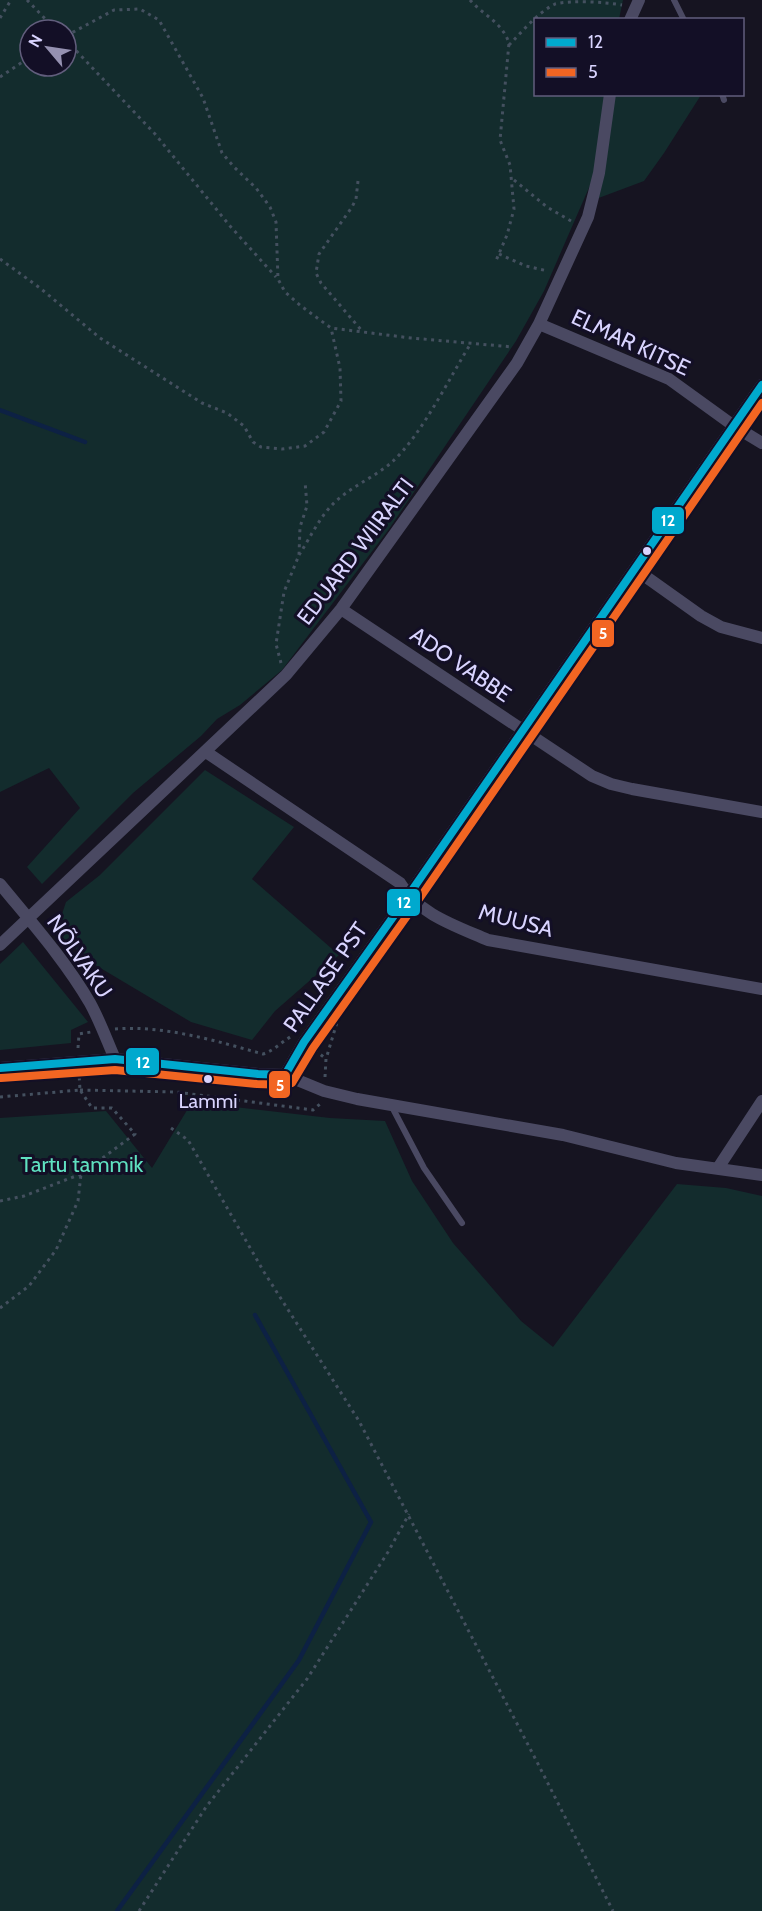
<svg xmlns="http://www.w3.org/2000/svg" width="762" height="1911" viewBox="0 0 762 1911" font-family="Cabin,sans-serif">
<rect width="100%" height="100%" fill="#161421"/>
<path fill="#132c2d" fill-rule="evenodd" d="M0 0H623L619 19 536 20V94L701 95 664 153 644 181 588 202 591 183 544 291 516 341 389 529 282 670 240 705 217 719 201 736 133 793 42 884 27 867 80 808 49 768 0 792ZM30 30H66V66H30Z
M205 770 294 827 252 879 339 955 275 1011 252 1040 191 1022 92 963 61 936V917L66 902 100 875Z
M23 942 88 1022 71 1030V1043L0 1050V964Z
M192 1102 330 1118 385 1121 412 1181 453 1243 521 1321 553 1347 677 1184 726 1188 762 1196V1911H0V1118L106 1111 152 1168Z"/>
<g fill="none" stroke-linecap="round" stroke-linejoin="round">
<path stroke="#0d2144" stroke-width="4.5" d="M0 410 85 442
M117 1911 299 1660 371 1522 255 1315"/>
<path stroke="#44505f" stroke-width="3" stroke-dasharray="3 4.5" stroke-linecap="butt" d="M27 0 56 30
M470 0C483 15 502 22 509 43L500 140 510 165 514 209 507 235 495 263
M0 18 11 0
M66 36 114 10 140 9 159 20 203 98 222 153 234 167 256 188 270 207 276 222 278 279 285 292 301 306 331 328 411 338 513 347
M66 40 155 134 230 226 276 277
M509 45C523 31 537 13 555 4 570 0 606 2 622 5
M0 77 30 57
M514 180 547 207 571 221
M358 181 356 199 352 207 319 254 316 273 321 283 362 331
M499 254 526 266 548 271
M0 259 40 288 100 338 202 403 227 413 244 426 253 442 261 447 282 449 305 446 324 432 341 401 340 368 331 328
M299 555C310 538 320 516 335 502 352 486 375 477 392 462 421 436 450 377 471 343
M281 663 276 644 284 592 299 555 300 527 307 506 305 481
M115 1029C164 1025 216 1041 263 1054 275 1050 281 1042 292 1036
M78 1048 79 1034 91 1032
M315 1050 326 1059
M325 1077 326 1059 338 1019
M80 1090 176 1092 313 1110 320 1104
M0 1097 80 1090 79 1073
M171 1128 188 1140 264 1272 359 1421 536 1760 613 1911
M0 1201 24 1196 81 1174 135 1134 112 1108H92L80 1090
M0 1308 29 1286 56 1250 78 1201 81 1174
M139 1911 206 1807 307 1679 388 1552 409 1514"/>
<path stroke="#4a4962" stroke-width="6" d="M674 0 684 20
M722 94 724 100
M391 1105 424 1168 462 1223"/>
<path stroke="#4a4962" stroke-width="12" d="M630 20 639 0
M539 324 669 379 734 426 762 443
M635 569 701 616 721 627 762 638
M341 609 592 776 611 784 632 789 762 812
M206 752 400 883C418 914 456 926 488 940L762 989
M0 884C32 923 65 960 90 1003 100 1021 107 1041 115 1059
M0 945 286 675 341 609 517 363 539 324 588 217 599 173 610 94
M0 1068 115 1059 258 1074 285 1075 324 1091 357 1099 563 1135 676 1163 762 1175
M285 1075 304 1042 408 896 762 385
M718 1168 762 1101"/>
<defs>
<path id="bus-1" d="M0 1068 115 1059 258 1074 285 1075
M285 1075 304 1042 408 896 762 385"/>
<path id="bus-2" d="M1 1078 115 1070 257 1084 286 1085 292 1083 313 1048 417 902 762 403"/>
</defs>
<use href="#bus-1" stroke="#130f26" stroke-width="12"/>
<use href="#bus-2" stroke="#130f26" stroke-width="12"/>
<use href="#bus-1" stroke="#00a9ce" stroke-width="8"/>
<use href="#bus-2" stroke="#f26522" stroke-width="8"/>
</g>
<g fill="#d9d4ff" stroke="#130f26" stroke-width="2">
<circle cx="647" cy="551" r="5"/>
<circle cx="208" cy="1079" r="5"/>
</g>
<g text-anchor="middle" stroke-width="6" stroke-linejoin="round" paint-order="stroke">
<g font-size="20" fill="#d9d4ff" stroke="#130f26">
<text x="208" y="1108">Lammi</text>
</g>
<g font-size="22" fill="#d9d4ff" stroke="#130f26">
<text transform="translate(631 342) rotate(25)" y="8">ELMAR KITSE</text>
<text transform="translate(355 551) rotate(-53)" y="8">EDUARD WIIRALTI</text>
<text transform="translate(461 664) rotate(34)" y="8">ADO VABBE</text>
<text transform="translate(516 920) rotate(14)" y="8">MUUSA</text>
<text transform="translate(80 956) rotate(55)" y="8">NÕLVAKU</text>
<text transform="translate(325 977) rotate(-55)" y="8">PALLASE PST</text>
</g>
<g font-size="22" fill="#5fe0c0" stroke="#130f26">
<text x="82" y="1172">Tartu tammik</text>
</g>
</g>
<g stroke="#130f26" stroke-width="2">
<rect x="651" y="506" width="34" height="29" rx="6" fill="#00a9ce"/>
<rect x="591" y="619" width="24" height="29" rx="6" fill="#f26522"/>
<rect x="386" y="888" width="35" height="29" rx="6" fill="#00a9ce"/>
<rect x="125" y="1047" width="35" height="29" rx="6" fill="#00a9ce"/>
<rect x="268" y="1070" width="23" height="29" rx="6" fill="#f26522"/>
</g>
<g font-size="16" text-anchor="middle" font-weight="bold" fill="#fff">
<text x="668" y="526">12</text>
<text x="603" y="639">5</text>
<text x="404" y="908">12</text>
<text x="143" y="1068">12</text>
<text x="280" y="1091">5</text>
</g>
<rect x="534" y="18" width="210" height="78" fill="#130f26" stroke="#625e7d" stroke-width="1.5"/>
<rect x="546" y="38" width="30" height="9" fill="#00a9ce" stroke="#625e7d" stroke-width="1.5"/>
<text x="588" y="48" font-size="18" fill="#d9d4ff">12</text>
<rect x="546" y="68" width="30" height="9" fill="#f26522" stroke="#625e7d" stroke-width="1.5"/>
<text x="588" y="78" font-size="18" fill="#d9d4ff">5</text>
<g transform="translate(48 48) rotate(299)"><circle r="28" fill="#130f26" stroke="#625e7d" stroke-width="1.5"/>
<path d="M0-4.5L10 22L0 15L-10 22Z" fill="#9591b1"/>
<text y="-9" font-size="16" font-weight="bold" text-anchor="middle" fill="#d9d4ff">N</text>
</g>
</svg>
